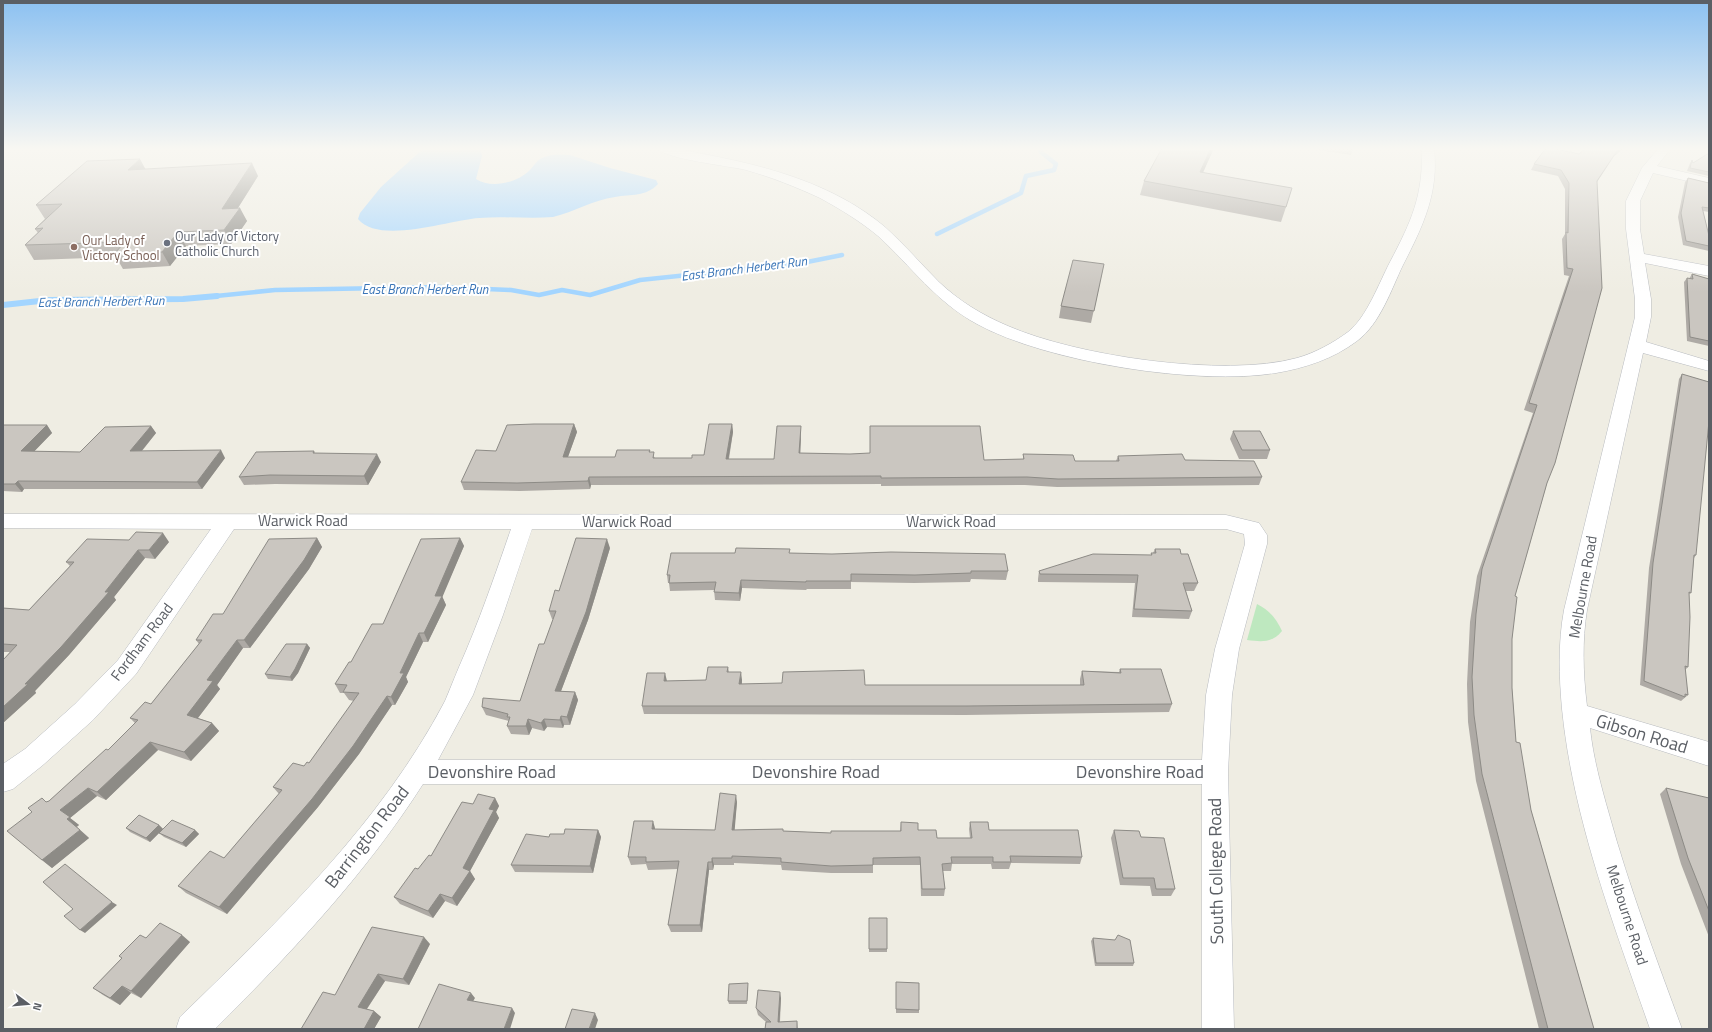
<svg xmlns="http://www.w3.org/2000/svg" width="1712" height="1032" viewBox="0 0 1712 1032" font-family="'Titillium Web',sans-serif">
<rect width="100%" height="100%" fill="#efede3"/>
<path fill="#bee8bf" d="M1257 604C1269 610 1276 618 1282 631 1272 643 1262 642 1247 640Z"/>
<path fill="#a3d5ff" d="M424 148H480L482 156 476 179C491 189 516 183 529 171 533 167 536 161 542 158 550 154 561 154 570 155L610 168 656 180 658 184C646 197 631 194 615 197 593 200 574 212 553 217 529 219 504 216 479 218 450 220 379 245 358 219L360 213 381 187Z"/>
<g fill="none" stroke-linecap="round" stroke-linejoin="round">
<path stroke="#a3d5ff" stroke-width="4.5" d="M937 234 1021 193 1026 176 1054 170 1056 164 1041 152 1040 148
M206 297 275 290 439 287 511 290 539 295 562 290 590 295 640 280 802 263 842 255"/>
<path stroke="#a3d5ff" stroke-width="6" d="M3 305 49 300 183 299 217 296"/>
<defs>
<path id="street" d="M656 148C672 147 687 151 703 154 767 166 834 184 885 227 904 244 921 264 939 282 959 301 982 315 1008 326 1077 356 1224 378 1297 358 1315 353 1333 343 1348 332 1367 317 1379 283 1390 262 1412 220 1423 196 1422 148H1434C1439 193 1423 226 1403 265 1391 290 1380 324 1357 341 1333 359 1305 368 1276 373 1198 386 1046 362 977 324 936 302 911 266 878 236 860 221 840 209 820 198 796 187 771 177 746 170 725 165 669 160 656 148Z
M1659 148H1671L1657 166 1709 178V186L1653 173 1640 201V229L1644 254 1709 266V276L1645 263 1651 299V317L1646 342 1709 361V371L1643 353 1587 610C1582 641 1583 674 1587 706L1709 742V766L1590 728C1593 757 1601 786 1609 814 1629 887 1656 958 1682 1029H1650C1614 925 1573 819 1562 709 1559 676 1558 642 1564 610L1635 317V299L1626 229V201L1642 168Z
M3 514 1226 515 1259 523 1267 535V544L1239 649 1232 695 1228 772 1234 1029H1202V784H423C365 875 291 953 215 1029H176L180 1017C278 922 381 823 445 701 450 690 454 678 459 667 479 622 495 575 511 529H234L136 674 93 720 43 765 13 789 3 792V764L25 749 75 704 118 660 211 529 3 528ZM532 529H1226L1244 534 1245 544 1215 649 1206 695 1202 760H438L473 695 503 615Z"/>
</defs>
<use href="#street" stroke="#b8bbc0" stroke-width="1"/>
<use href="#street" fill="#fff" fill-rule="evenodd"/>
</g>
<path fill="#aeaaa5" d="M1162 148H1214L1203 172 1286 207 1281 222 1140 195 1144 181Z
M1306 148H1353L1351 155Z
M1586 148H1624L1613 157 1597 182 1547 483 1515 596 1512 639V688L1516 742 1531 810 1594 1029H1539L1476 781 1468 722 1467 684 1470 622 1477 576 1533 413 1524 410 1569 276 1564 275 1562 239 1565 234V189L1558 176 1531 170 1534 164 1579 154Z
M1709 153V176L1687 171 1690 163 1692 160 1693 163Z
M146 169 258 176 238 208 247 221 231 244 186 246 170 266 123 269 116 257 34 260 25 245 38 233 35 229 45 219 36 205Z
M1688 178 1709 183V212L1703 211 1709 236V251L1683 245 1678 217 1685 182Z
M1104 264 1091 323 1059 318 1061 306Z
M1692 274 1709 279V346L1687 341 1684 282 1687 278 1689 279Z
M1682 374 1696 555 1694 558 1691 593 1689 594 1688 667 1685 670 1688 695 1681 701 1640 685 1649 568 1679 379Z
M574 424 577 432 568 457H615L650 450V452L655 458H692L704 455 732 424 733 432 729 459H774L801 434 800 453 984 460 1023 459V454L1075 461H1116L1118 456 1185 460 1262 477 1259 485 1057 487 1025 485 881 486V484L591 485 590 489 520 491 464 490 461 482 496 451Z
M3 425H47L52 433 34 451 80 452 151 426 156 433 142 451 225 458 202 489H24L22 492 3 491Z
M1233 431 1270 450 1267 459H1239L1230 439Z
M314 451 315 453 381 462 368 485 275 484 244 485 239 477Z
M317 538 322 547 309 569 250 648H243L217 685 220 689 198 718 212 723 219 731 191 761 158 750 106 800 97 796 70 818 79 825 77 827 89 838 52 868 42 860 46 802 49 801 108 750 135 723 130 718 151 704 199 644 196 640 223 614Z
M460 538 464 546 442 596 446 605 428 642H423L406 677 408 682 395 705H392L359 754 318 807 227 914 186 893 178 886 224 858 279 794 273 787 304 766 309 763 354 701 349 700 344 693H340L335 684 351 662 383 624Z
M169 542 155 559 145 558 114 597 116 600 69 655 35 691 36 693 3 723V660L10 652H3V608L29 610 70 566 66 562Z
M610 548 588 620 561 691 575 692 578 700 570 725H564L563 728 547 727 544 731 532 728 529 735 511 734 507 726 509 721 486 715 482 707 520 701 544 644 553 619H552L549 611 559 591Z
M1155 549 1181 554 1198 583 1194 591H1186L1192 611 1189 619 1132 617 1135 583 1038 582V579L1039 571 1151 555V553H1153Z
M790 553 1008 571 1006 580 971 579 970 582 914 583 851 582V589H807L806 590 742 588 740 601 715 600 714 590 670 591 669 583H668L667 575Z
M307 644 310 648 298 673 292 681 268 679 265 674Z
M728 667 729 672 742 680V684L865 685H1080V679L1082 671 1119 672 1120 669 1172 704 1169 712 965 715 644 714 642 706 667 681 706 680Z
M1666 788 1709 799V937L1681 864 1660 794Z
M495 798 499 806 496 812 499 818 470 871 475 879 457 906 445 901 433 918 400 904 394 897 418 869 431 856 473 804Z
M737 802 734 830 783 829V831L831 833 900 831 901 822 937 838H970L969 829 970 822 989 830 1082 857 1080 864 1011 863 1009 869H992L991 864H952L951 871H943L945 889 944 896H921L920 865H873V873H831L782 870 781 865 734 863V865H714L713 870H709L702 932H671L668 925 678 869 648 870 646 864 631 865 628 857 655 828V829L715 830Z
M159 825 163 829 150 842 130 832 126 828Z
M195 830 199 834 186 847 164 837 159 833Z
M598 830 601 837 593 873 515 872 511 865 549 837 564 834Z
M1114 830 1175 889 1171 896H1152L1150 886 1120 885 1111 838Z
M869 918 887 949V952H869Z
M146 938 190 942 141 998 131 993 120 1005 103 995 93 988 122 958 119 956Z
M1093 938 1134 963 1133 966H1095L1091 941Z
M430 944 409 985 385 981 367 1009 374 1011 381 1017 374 1029H301L335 995Z
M896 986 919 1010V1013H896Z
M748 987 747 1004H729L728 1001Z
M781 998 780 1022 797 1021 798 1029H765L766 1022 758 1015 756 1008Z"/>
<path fill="#8d8b86" d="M1211 148H1214L1197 186 1200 172Z
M1621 148H1624L1613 157 1594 187 1617 151Z
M140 159 147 172 128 170Z
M252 163 258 176 229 222 222 209Z
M240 208 247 221 231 244 224 230Z
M178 232 186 246 170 266 162 252Z
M574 424 577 432 565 465 563 457Z
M732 424 733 432 727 467 726 459Z
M47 425 52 433 27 459 21 451Z
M151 426 156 433 135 459 130 451Z
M801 426V434L800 461 799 453Z
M221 450 225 458 202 489 197 482Z
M377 454 381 462 368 485 364 476Z
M589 477 591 485 590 489 588 481Z
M18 481 24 489 22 492 15 484Z
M163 533 169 542 155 559 149 550Z
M317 538 322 547 309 569 250 648 244 640Z
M460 538 464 546 442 598V596L446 605 428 642 424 633 435 596Z
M607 539 610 548 588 620 558 699 555 691Z
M138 550 145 558 114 597 116 600 69 655 35 691 36 693 3 723V707L25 684 105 592Z
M741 580 742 588 740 601 739 593Z
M419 633 423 642 406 677 408 682 395 705 391 697 400 673Z
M237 640 243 648 217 685 220 689 194 723 187 715 207 680Z
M307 644 310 648 298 673 292 681 290 677Z
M741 672 742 680 741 692 739 684Z
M665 673 667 681H664Z
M575 692 578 700 570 725 567 717Z
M387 696 392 705 359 754 318 807 227 914 219 907Z
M561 716 564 725 563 728 560 720Z
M528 719 532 728 529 735 526 726Z
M544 719 547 727 544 731 541 723Z
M212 723 219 731 191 761 184 752Z
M150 742 158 750 106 800 97 792Z
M88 788 97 796 70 818 79 825 76 827 67 819 60 810Z
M736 795 737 802 734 838 732 830Z
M495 798 499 806 496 812 499 818 470 871 475 879 457 906 452 898 463 868 489 809Z
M653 821 655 828 654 836 652 829Z
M159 825 163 829 150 842 146 838Z
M80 830 89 838 52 868 42 860Z
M195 830 199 834 186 847 182 843Z
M598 830 601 837 593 873 590 866Z
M712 858 714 865 713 870 712 862Z
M708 862 709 870 702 932 700 925Z
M440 894 445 901 433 918 428 911Z
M112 902 117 905 85 933 80 930Z
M182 935 190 942 141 998 131 991Z
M424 937 430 944 409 985 403 979Z
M378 974 385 981 364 1013 358 1007Z
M122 986 131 993 120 1005 110 998Z
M780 992 781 998 779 1028 778 1022Z
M471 993 475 998 471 1005 467 1000Z
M512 1008 515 1013 510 1029H504Z
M374 1011 381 1017 374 1029H364Z
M595 1013 598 1020 595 1029H589Z"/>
<path fill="#cac6c0" stroke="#8d8b86" d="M1162 148H1211L1200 172 1292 188 1286 207 1144 181Z
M1546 148H1551L1579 154 1586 148H1621L1617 151 1597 181 1602 288 1555 463 1547 483 1515 596 1517 597 1512 639V688L1516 742 1520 743 1531 810 1594 1029H1548L1482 774 1474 715 1472 677 1476 614 1482 569 1537 405 1529 403 1573 269 1567 268 1566 232 1568 233 1569 183 1561 170 1534 164Z
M1709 153V172L1690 168 1692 160 1693 163Z
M140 159 128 170 252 163 222 209 240 208 224 230 178 232 162 252 114 254 125 242 25 245 43 228 35 229 62 204 36 205 87 161Z
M1688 178 1709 183V208L1702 207 1709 236V246L1686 241 1681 213Z
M1073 260 1104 264 1094 311 1061 306Z
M1692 274 1709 279V341L1690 337 1687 278 1693 279Z
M1682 374 1709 382V421L1696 555H1694L1691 593 1689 592 1690 617 1688 667 1685 666 1688 695 1685 694V697L1644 681 1653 563Z
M534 424H574L563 457H615L617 450H650L649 452H654L653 458H692V455H704L709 424H732L726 459H774L777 426H801L799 453 850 454 870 453V426H980L984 460 1024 459 1023 454 1073 455 1075 461H1119L1118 456 1182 454 1185 460 1254 461 1262 477 1058 479 1027 477 881 478V476L589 477 588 481 517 483 461 482 476 450 496 451 507 425Z
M3 425H47L21 451 80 452 105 427 151 426 130 451 221 450 197 482 18 481 15 484H3Z
M1233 431H1260L1270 450H1242Z
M314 451 313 453 377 454 364 476 270 475 239 477 256 452Z
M136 532 163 533 149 550H138L105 592H109L61 647 25 684H28L3 707V660L17 645 3 644V608L29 610 74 562H66L87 539 129 540Z
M317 538 304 560 244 640H237L207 680 213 681 187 715 212 723 184 752 150 742 97 792 88 788 60 810 70 817 67 819 80 830 42 860 7 831 32 812 28 808 42 798 46 802 49 801 94 760 106 749 108 750 138 720 130 718 145 702 151 704 202 640H196L213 614H223L269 539Z
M460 538 435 596H442L424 633H419L400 673H404L391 697 387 696 353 746 312 799 219 907 178 886 210 851 224 858 282 790 273 787 293 763 304 766 307 762 309 763 359 693 343 692 347 685 335 684 349 662H351L372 624H383L421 539Z
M576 538 607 539 586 612 555 691 575 692 567 717 561 716 560 720 544 719 541 723 528 719 526 726H507L510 717H507L508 714 482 707 483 698 520 701 539 644H544L556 611H549L555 590 559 591Z
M736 548 790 549 789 553 832 554 891 552 1005 554 1008 571H971V573L915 575 851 574V581H806V582L741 580 739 593 714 592 716 582 669 583 670 575H667L671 553H735Z
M1155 549H1180L1181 554H1188L1198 583H1183L1192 611 1134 609 1138 575 1040 574 1039 571 1093 554 1152 555 1151 553H1156Z
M286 644H307L295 669 290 677 265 674Z
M708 667H728L727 672H741L739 684 782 683 783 672 864 670 865 685H1084L1082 671 1121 673 1120 669H1161L1172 704 966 706H642L647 673H665L664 681 706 680Z
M1666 788 1709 798V911L1688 858Z
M720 793 736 795 732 830 783 829V831L831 833V831H901V822L918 823V830H936L937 838H972L970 822H988L989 830H1078L1082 857 1010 856 1011 862H993V857H951L952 863 942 864 945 889H922L920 857 873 858V865L831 866 781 862V858L732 856V858H712V862H708L700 925H668L679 861 646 862V857H628L634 821H653L652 829 715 830Z
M478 794 495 798 489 809 494 810 463 868 470 871 452 898 440 894 428 911 394 897 415 868 418 869 429 855 431 856 462 802 473 804Z
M139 815 159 825 146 838 126 828Z
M172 820 195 830 182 843 159 833Z
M565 829 598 830 590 866 511 865 526 834 549 837 550 834H564Z
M1114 830 1139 831 1141 837 1164 838 1175 889H1156L1154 878H1123Z
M65 864 112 902 80 930 64 916 73 909 43 882Z
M869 918H887V949H869Z
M160 923 182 935 131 991 122 986 110 998 93 988 122 958 119 956 140 935 146 938Z
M372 927 424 937 403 979 378 974 358 1007 374 1011 364 1029H301L323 992 335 995Z
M1118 935 1130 940 1134 963H1096L1093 938 1115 940Z
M896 982 919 983V1010L896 1009Z
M748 983 747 1001H728L729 984Z
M439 984 471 993 467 1000 512 1008 504 1029H418Z
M758 990 780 992 778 1022 797 1021V1029H765L766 1022H771L756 1008Z
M572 1009 595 1013 589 1029H565Z"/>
<linearGradient id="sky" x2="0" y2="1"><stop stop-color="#8cc1f1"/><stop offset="0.51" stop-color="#f8f7f2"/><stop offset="1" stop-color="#f8f7f2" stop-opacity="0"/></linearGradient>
<rect width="1712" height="292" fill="url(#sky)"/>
<circle fill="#6b7280" stroke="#fff" stroke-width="1.5" cx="167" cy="243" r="4"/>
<circle fill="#8d6e63" stroke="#fff" stroke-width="1.5" cx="74" cy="247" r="4"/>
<g text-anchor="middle" stroke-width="4" stroke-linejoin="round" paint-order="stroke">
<g font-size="13" fill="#5b616d" stroke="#fff" text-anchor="start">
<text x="175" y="241">Our Lady of Victory<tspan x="175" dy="15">Catholic Church</tspan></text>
</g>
<g font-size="13" fill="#785e54" stroke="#fff" text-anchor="start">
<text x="82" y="245">Our Lady of<tspan x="82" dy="15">Victory School</tspan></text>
</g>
<g font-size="13" font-style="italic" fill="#3a75b7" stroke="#fff">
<text transform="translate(744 268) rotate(-7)" y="5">East Branch Herbert Run</text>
<text x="425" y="294">East Branch Herbert Run</text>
<text transform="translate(101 301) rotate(-1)" y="5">East Branch Herbert Run</text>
</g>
<g font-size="15" fill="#5b5f65" stroke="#fff">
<text x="303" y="526">Warwick Road</text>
<text x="627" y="527">Warwick Road</text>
<text x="951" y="527">Warwick Road</text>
<text transform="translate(1583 587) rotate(-80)" y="5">Melbourne Road</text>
<text transform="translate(142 642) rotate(-53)" y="5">Fordham Road</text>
<text transform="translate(1627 915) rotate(72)" y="5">Melbourne Road</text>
</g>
<g font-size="18" fill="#5b5f65" stroke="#fff">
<text transform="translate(1642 734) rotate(17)" y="6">Gibson Road</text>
<text x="492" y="778">Devonshire Road</text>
<text x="816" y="778">Devonshire Road</text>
<text x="1140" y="778">Devonshire Road</text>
<text transform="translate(367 837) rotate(-52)" y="6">Barrington Road</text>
<text transform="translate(1216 871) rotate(-91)" y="6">South College Road</text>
</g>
</g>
<rect width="1712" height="1032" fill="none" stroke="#5b5f65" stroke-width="8"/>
<g transform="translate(28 1004) rotate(106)" stroke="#ffffff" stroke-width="3" paint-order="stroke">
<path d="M0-3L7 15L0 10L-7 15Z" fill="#5b5f65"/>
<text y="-6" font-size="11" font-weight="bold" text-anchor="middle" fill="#5b5f65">N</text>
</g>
</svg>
